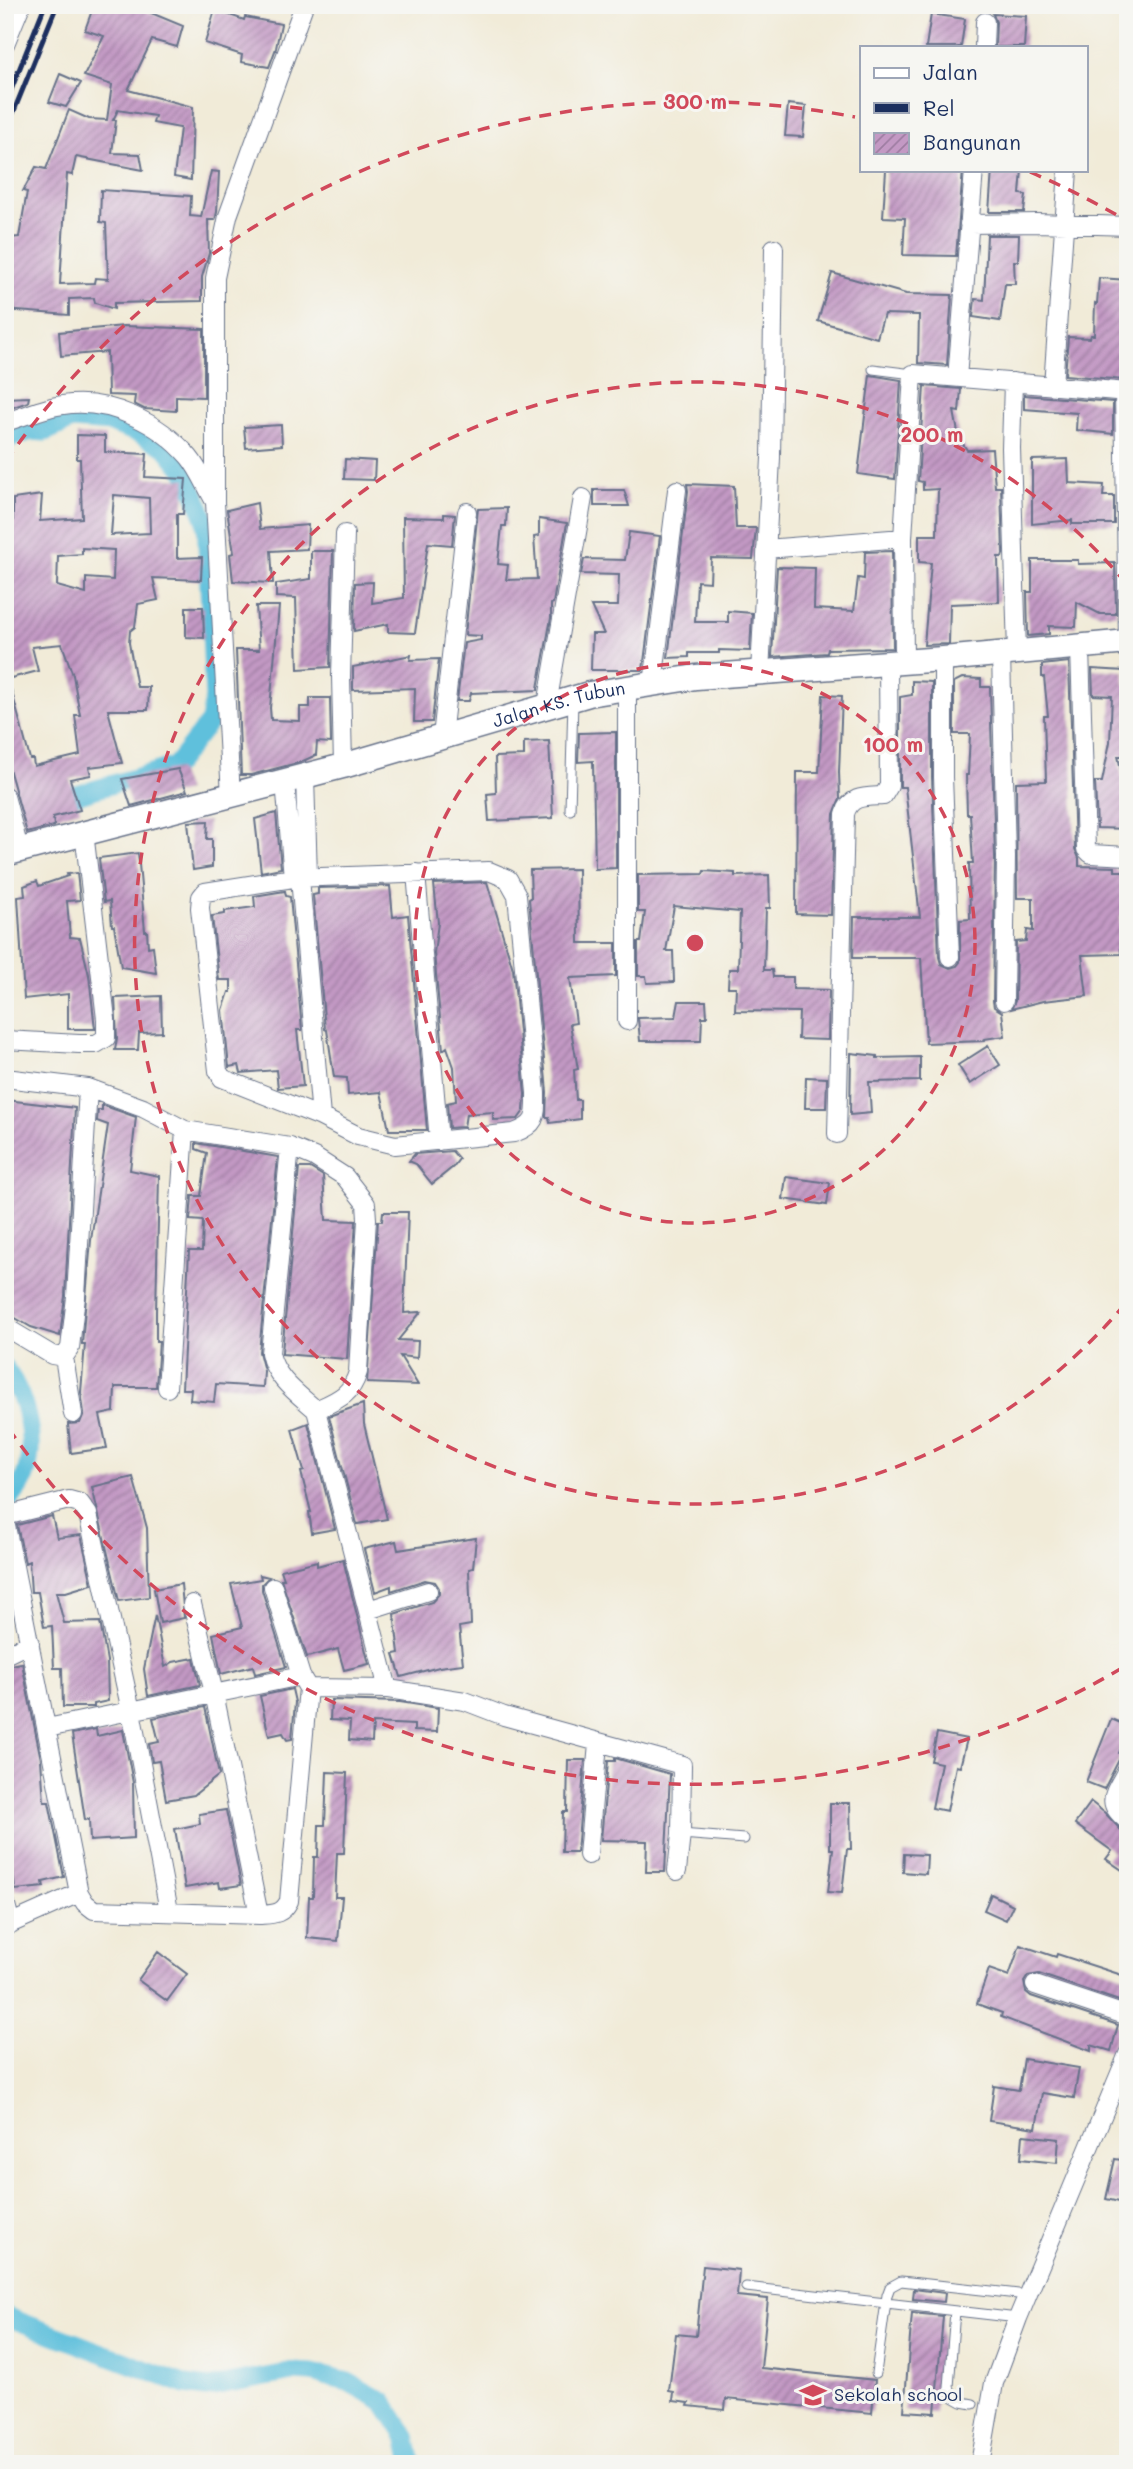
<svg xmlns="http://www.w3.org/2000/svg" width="1133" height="2469" viewBox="0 0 1133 2469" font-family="Mali,sans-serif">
<defs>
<pattern id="building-hatch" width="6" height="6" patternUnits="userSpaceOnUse" patternTransform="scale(1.75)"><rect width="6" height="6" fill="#c399c4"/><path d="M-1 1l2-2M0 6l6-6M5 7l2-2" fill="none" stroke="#9e7da2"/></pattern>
</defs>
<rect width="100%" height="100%" fill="#f6f6f2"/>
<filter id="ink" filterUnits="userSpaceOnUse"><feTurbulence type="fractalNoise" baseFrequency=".0143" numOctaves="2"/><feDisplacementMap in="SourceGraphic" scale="14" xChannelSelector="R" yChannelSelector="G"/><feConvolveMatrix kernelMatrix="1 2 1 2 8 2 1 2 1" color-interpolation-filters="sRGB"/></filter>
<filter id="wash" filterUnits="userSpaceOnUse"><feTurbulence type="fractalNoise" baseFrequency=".00686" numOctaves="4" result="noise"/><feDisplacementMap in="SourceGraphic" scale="28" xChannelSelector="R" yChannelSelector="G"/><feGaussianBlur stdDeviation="1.57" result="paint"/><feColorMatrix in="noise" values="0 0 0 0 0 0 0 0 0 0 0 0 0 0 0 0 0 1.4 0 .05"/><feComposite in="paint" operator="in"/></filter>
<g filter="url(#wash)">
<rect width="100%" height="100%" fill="#f1ebd8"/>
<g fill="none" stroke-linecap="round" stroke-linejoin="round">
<path stroke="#5ec0dc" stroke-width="19" d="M5 440 31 431 45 432 72 420 111 423 140 434 165 447 187 474 206 521 214 697 210 721 175 766 52 802
M5 1368C27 1398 38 1443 24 1479 20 1488 11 1498 5 1506
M5 2316 186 2385 207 2388 293 2372 312 2373 348 2382 384 2402 406 2436 412 2464"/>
</g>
<g id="blocks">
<path fill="url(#building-hatch)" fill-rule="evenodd" d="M94 5H132L183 26 177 47 152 40 128 90 193 107 191 180 174 177 180 128 153 123 155 116 118 110 113 120H116L112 153 140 154 143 170 76 157 72 175 67 174 60 284 94 283 95 278 108 279 106 223 100 222 101 190 191 196 190 216 201 217 211 171 219 172 217 212 215 220H208L209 253 202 277V301L114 303V309L95 303 94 298 69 299V315L5 310 6 252 10 238 19 237 27 192 23 191 36 167 46 169 69 110 89 119 107 120 112 85 84 76 104 36 85 30Z
M215 10 244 20 245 17 281 24 276 48 269 67 241 62 242 55 205 43Z
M931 14 965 19 961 47H926Z
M993 14 1026 16 1024 47H995L996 22Z
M60 74 81 83 66 107 49 102Z
M788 104 806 106 803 137 785 136Z
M886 170H963L956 256 903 255 905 218 883 217Z
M992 170H1022L1020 194 1026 195 1024 212H989Z
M987 235H1019L1018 261H1014L1015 284H1005L1000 321 973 317 975 299 984 300Z
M832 273 906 294 952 295 947 365 918 363 919 315 884 314 877 338 818 321Z
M1099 278 1128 280V377H1124V380L1065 375 1068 337 1090 338 1091 335H1094L1095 303 1097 304Z
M124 326 204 329V397L176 396V411L144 409 134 404 135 396 108 395 107 352 61 356 59 332Z
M870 375 901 380 895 479 858 474Z
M924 386 961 389 959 412 954 411 959 438 967 450 992 449 995 487H1001L1003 554 1002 557H998L999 602 950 604 949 644 924 645 931 563 919 562V535H937L938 489 923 490V482L918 481Z
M1024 395 1113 402V434L1076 430 1077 413 1024 409Z
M29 397 28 402 5 410V398Z
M281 425 282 445 246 448 244 427Z
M77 435 105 436V452L147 454 145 477 186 479 183 514H177V558L202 557 201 580 153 578 158 600 138 604 135 627 130 631 129 643 137 687H149L148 710H108L122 763 89 767 91 775 70 779 80 810 53 817 54 826 27 833 5 754V686L10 685 30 759H33L34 766 80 755 75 715H80L73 675 62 644 32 647 38 671 11 678 5 659 7 658 5 640V530L13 529V499L42 495 40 521 82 518 80 459H77ZM114 495 149 498 150 533 111 535ZM82 548 114 550 113 580 86 578V594L57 586 58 556 82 554Z
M345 459 375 461 374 480 344 479Z
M1068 459 1069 483 1104 485 1103 496H1114V524H1072V520L1032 524V460Z
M687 484 734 486 736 528H756L753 559 711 558 710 582 697 581 695 622H728V611L752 613 750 651 719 650V653H689V657L668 658 688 491Z
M594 490H624L629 506H594Z
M257 503 260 529 308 525 307 549 271 551 273 583 233 581 230 554 234 553 227 510Z
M507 508 506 526H502L498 564 508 565 506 580 537 579 534 537 539 536V519L567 523 553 603 551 604V618L538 688V690L471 693 469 701H457L464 643 481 640V636L465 635 478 509Z
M444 514 455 515 452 545 428 543 415 633 388 632V624L354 631 355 583 373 582 372 603 404 598 403 517 444 518Z
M629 532 660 536 643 670H591L592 634H604L591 606H618L619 575 581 574 584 559 625 560Z
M311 551H333L330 667 298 669 296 598 276 597V584L311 579Z
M892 551 893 648 828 649 827 653 772 657 777 567 815 568 814 609 854 611 858 578 864 579 865 552Z
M1032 560H1078V564L1115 563 1116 614H1100L1077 602 1076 627 1049 626V634L1028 636 1027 592H1032Z
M256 606H279L270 708 271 720 300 721V707H310V698H330L331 743 317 742 316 755 301 762 251 775H241L236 650H259Z
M186 607H203L204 638 186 637Z
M411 655 410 660 439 659 432 722H414L415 688 353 690V667Z
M1069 662 1075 849 1079 858V866L1115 867V871H1128V916H1120L1121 954 1082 955 1087 996 1043 1001 1011 1009 1015 1001 1016 942 1026 941 1027 930 1033 931V898H1017L1016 782 1046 781 1044 716H1048L1044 677H1042V665Z
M1092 669 1125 671 1124 684H1128V756H1118L1128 802V829L1097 828 1095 782H1102L1110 742 1112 696 1093 695Z
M962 678 981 679V687H990L995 857 993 1001 994 1007 1002 1012 1005 1036 984 1039 985 1041 926 1043 921 958H853L854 917H920L905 787H900V697L912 695V681L932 682V777L939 957 941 964 950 968 957 966 960 962V920L970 919 969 863H973L970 814H967L966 775H968L970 734H954V682Z
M823 695 842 696 839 772 840 799 834 814 831 915 796 914 797 772H819Z
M616 732V868L595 869 593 761 578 762 579 733Z
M549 741 553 818 489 821 487 794 496 793 495 757 524 756V742Z
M178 769 187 791 131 806 122 779Z
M276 813 281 868 261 872 255 819Z
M208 821 207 839H212V867L193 870 188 822Z
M138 853 145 931H147L148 947 153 946 156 973 121 967 114 926H112L110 901 104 902 99 858Z
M578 869 579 943H616V976L570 978 576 1023 570 1024 578 1069 574 1070 576 1100H580V1119L550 1123 549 1117H546L547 1092 529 899 531 898 530 870Z
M704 871 735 873V876L769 875 770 908H766L764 970H772L773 977H793V989L829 990 828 1040 798 1039 799 1012 735 1011 736 987H728L729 969H738L740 912 674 906 666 951H673L674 982 647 983 646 976H638V942H641L645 912H638V875L703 874Z
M77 873 80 900 67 901 70 937 80 938 89 975 95 1029H68V994L24 999 18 897 25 896 24 886 37 881 39 886 68 876 67 874Z
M487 882 513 969 525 1094 524 1111 518 1119 493 1120V1112L466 1114 464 1127 449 1128 447 1103 456 1101 454 1067 447 1047 443 1050 434 953 438 923 434 884Z
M390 886 393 917 408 915 427 1130H389L381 1092 348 1095 347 1078 334 1077 327 1030 325 1029 313 895 318 894V888Z
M285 891 286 896 290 897 302 1030H297L303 1086 278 1088 276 1070 241 1073 239 1065 229 1067 223 1010 229 992H231V980H219L212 916 225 914V911L255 907 254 896Z
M161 996 162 1032 139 1033 138 1050H115L117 1038 115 998Z
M679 1001H706L707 1017H702L701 1041H640L638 1018 676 1017Z
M988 1046 1000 1065 970 1084 958 1065Z
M851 1053 877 1056V1058L920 1057V1081L869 1082 871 1113 850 1115Z
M806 1077 827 1078 826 1108H805Z
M6 1100 75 1108 65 1296 60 1336 31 1327 5 1312Z
M102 1105 136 1117 130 1170 159 1176 156 1312V1341H159L156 1387H115L114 1412 100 1415 107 1448 71 1453 68 1424 80 1423 84 1413 81 1392 85 1344H82L91 1240 108 1125 97 1121 98 1110H102Z
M196 1143 278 1157 259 1352 264 1371 263 1387 216 1384 214 1402 190 1400 191 1389H182L189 1251H202L203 1221 190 1220 192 1196H201L207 1153 196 1149Z
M452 1151 459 1159 453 1167 432 1184 416 1164 409 1161 415 1154Z
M299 1168H310L323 1176 326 1220 356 1221 347 1359 282 1354V1352Z
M786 1177 830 1183 827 1205 783 1199Z
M383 1212H408L404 1313 421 1312 398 1340 418 1341 417 1358 400 1356 418 1385 367 1383 378 1221H382Z
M363 1404 364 1424 387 1519 357 1524 329 1416Z
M308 1423 335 1529 312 1533 309 1512H311L301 1472 304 1471 292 1429Z
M133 1477 147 1528 149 1597 119 1601 92 1487Z
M52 1516 57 1538 81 1535 92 1584 66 1592H56L64 1623 100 1622 107 1661 108 1701 94 1704V1707H63L62 1668H54L52 1626 44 1627 38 1592H31L29 1561 25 1563 17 1525Z
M476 1538 473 1568 469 1569 471 1625 459 1627 463 1664 439 1667 401 1677 394 1654 399 1653 394 1614 432 1602 439 1594V1588L435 1582 425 1580 391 1591V1586L375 1592 364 1549 396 1541 398 1550Z
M343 1559 369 1664 344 1670 338 1649 307 1657 281 1579H284L281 1570 317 1561V1566Z
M260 1575 269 1577 262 1584V1590L286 1667 255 1674 253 1666 221 1674 213 1634 242 1627 231 1584 261 1579Z
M181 1584 184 1618 160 1623 154 1589Z
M155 1615 165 1667 173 1662 194 1658 200 1685 148 1696 144 1669Z
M22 1663 41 1760 44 1802H49L64 1877 43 1882 44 1887 15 1890 10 1848 5 1849V1666Z
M292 1689 295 1702 292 1739 287 1740 283 1733 269 1736 260 1696Z
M331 1700 400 1702 438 1708 437 1732 414 1731V1725L373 1723 372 1742 349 1740 350 1721 330 1720Z
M205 1707 219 1775 194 1795 166 1800 159 1761 152 1762 149 1744 159 1742 153 1718Z
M1111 1719 1128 1726V1732L1119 1753 1122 1754 1104 1789 1086 1782Z
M96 1729 97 1736 123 1730 133 1783 134 1838 90 1841 89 1819 85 1820 72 1734Z
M937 1733 967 1739 960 1767 956 1766 947 1811 932 1808 941 1763 931 1761Z
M615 1758 670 1774 665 1872H646L647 1841 601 1840 608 1761H615Z
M568 1760H585L577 1852H562L563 1812H567Z
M327 1772 347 1773 344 1853H337L335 1897H342L338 1941 307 1938 309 1897H313L314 1857H318L319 1825H325Z
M1091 1802 1105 1813 1121 1830 1128 1832V1874L1106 1859 1112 1851 1075 1824Z
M830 1803H850L851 1849H847L842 1893 828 1892 833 1849H830Z
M226 1810 241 1885 220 1888 219 1882 185 1888 175 1829 200 1824 199 1814Z
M904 1854 927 1855 926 1874 903 1872Z
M991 1894 1013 1905 1006 1920 984 1910Z
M1020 1945 1056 1957 1057 1954 1128 1977V2004L1039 1974 1028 1976 1024 1982 1026 1992 1031 1996 1118 2025 1111 2051 1091 2045V2051L1001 2017 1002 2013 977 2004 989 1969 1009 1976Z
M158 1952 187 1974 167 2001 138 1980Z
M1024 2059 1079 2068 1074 2098 1042 2093 1036 2128 989 2121 994 2086 1019 2090Z
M1023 2135 1059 2139 1057 2163 1021 2159Z
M1115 2159 1128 2161V2204L1106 2199Z
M703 2266 739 2270 737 2296 768 2299 761 2368 875 2380 872 2413 726 2399 725 2410 688 2406 689 2403 673 2401 674 2392 669 2391 676 2334 696 2336Z
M914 2289 945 2293 944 2302 913 2299Z
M912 2313 943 2316 935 2413 904 2411Z"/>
</g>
</g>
<g filter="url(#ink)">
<use href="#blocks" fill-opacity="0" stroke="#667189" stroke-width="2"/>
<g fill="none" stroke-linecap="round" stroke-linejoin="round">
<defs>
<path id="lane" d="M873 369 913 374
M570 810 573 700
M681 1834 744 1839
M746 2287 1018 2318
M955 2311 949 2387 953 2397 962 2402 973 2404
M876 2373 887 2295 890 2287 901 2281 1027 2295"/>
<path id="street" d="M5 44 21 5
M984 47 985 22
M969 224 1037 223 1128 226
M957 378 974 170
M1013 382 1011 448 1017 653
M1053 386 1068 170
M1124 392 1128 641
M5 422C24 417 44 407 63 405 109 398 160 423 189 457 199 469 206 486 214 500
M766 549 903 538
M1080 648 1086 849 1091 854 1128 856
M1001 654 1006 857 1004 1001
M943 659V777L950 957
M904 662 903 538 913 374 1128 392
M760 673 771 458 774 248
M653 684 677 490
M627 688V1021
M547 705 583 498
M442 737 467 512
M343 766 341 676 345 534
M305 777 308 877
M285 781 293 878
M5 796 19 849
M231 796 215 502V278L228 216 304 5
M489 871 508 879 517 895 536 1093C536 1116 538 1124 514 1133L395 1145 358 1136 321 1117 222 1078 218 1071 200 908 201 897 205 892 293 878Z
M416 873 439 1141
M300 878 321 1117
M5 1040 79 1044H96L106 1038V1019L84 832
M5 1078 88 1088 143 1108 185 1130 290 1147 314 1157 345 1177 366 1204 367 1219 358 1372C351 1396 337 1400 316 1410
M837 1134 845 814C850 795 866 797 883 796L889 786 888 663
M290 1147 270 1353C275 1378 297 1393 316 1410L388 1689
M5 1327 52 1355 64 1357
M167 1388 185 1130
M73 1414 64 1357 70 1348 76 1297 88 1088
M5 1516 69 1500 80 1503 88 1514 131 1711 169 1911
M5 1521 79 1893 85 1903 94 1910 259 1915C273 1914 282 1915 289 1901L308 1688
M273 1587 301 1676
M192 1604 214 1693 259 1915
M368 1610 428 1591
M5 1655 30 1643
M47 1728 301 1676 308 1688 388 1689 465 1701 504 1716 682 1765 681 1834 677 1871
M1128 1768C1116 1793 1102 1802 1128 1821
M588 1855 598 1744
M5 1901 11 1924
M5 1926 79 1893
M1035 1985 1128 2016
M980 2464 994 2383 1018 2318 1128 2054"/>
<g id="secondary">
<path id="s1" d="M5 854 343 766 589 694 696 677 943 659 1128 642"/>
</g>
</defs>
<use href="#lane" stroke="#667189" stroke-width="11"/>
<use href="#street" stroke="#667189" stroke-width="20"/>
<use href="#secondary" stroke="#667189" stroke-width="27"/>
<use href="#lane" stroke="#fff" stroke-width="9"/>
<use href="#street" stroke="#fff" stroke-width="18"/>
<use href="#secondary" stroke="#fff" stroke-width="24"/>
<path stroke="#1b2f5e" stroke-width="5" d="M5 105 45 5
M5 133 57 5"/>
</g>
</g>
<g fill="none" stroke="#d1495b" stroke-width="3.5" stroke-dasharray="12 9">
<circle cx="695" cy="943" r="280"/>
<path d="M1125 1304A561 561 0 1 1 1125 582"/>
<path d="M1122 1668A841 841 0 0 1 6 1425M6 461A841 841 0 0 1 855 117M1030 172A841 841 0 0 1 1122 218"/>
</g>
<defs>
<symbol id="school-bare" viewBox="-9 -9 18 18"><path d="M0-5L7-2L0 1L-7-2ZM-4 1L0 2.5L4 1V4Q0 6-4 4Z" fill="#d1495b" stroke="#f6f6f2" stroke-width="2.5" paint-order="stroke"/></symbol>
</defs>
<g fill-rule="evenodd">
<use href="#school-bare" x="794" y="2376" width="38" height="38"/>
</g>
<g text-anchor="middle" stroke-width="6" stroke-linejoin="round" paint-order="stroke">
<g font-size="18" fill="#1b2f5e" stroke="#f6f6f2">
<text dy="6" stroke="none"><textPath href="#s1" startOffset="574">Jalan KS. Tubun</textPath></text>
</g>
<g font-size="18" fill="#1b2f5e" stroke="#f6f6f2" text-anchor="start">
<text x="834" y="2401">Sekolah school</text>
</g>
</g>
<circle cx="695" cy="943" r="10" fill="#d1495b" stroke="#f6f6f2" stroke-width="3.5"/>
<g font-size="21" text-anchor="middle" font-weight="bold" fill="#d1495b" stroke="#f6f6f2" stroke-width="6" stroke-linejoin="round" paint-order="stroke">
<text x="695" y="109">300 m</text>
<text x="932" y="442">200 m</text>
<text x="893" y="752">100 m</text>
</g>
<rect width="1133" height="2469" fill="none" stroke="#f6f6f2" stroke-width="28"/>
<rect x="860" y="46" width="228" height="126" fill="#f6f6f2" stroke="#9ea6b7" stroke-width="2"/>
<rect x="874" y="68" width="35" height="10" fill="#ffffff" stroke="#9ea6b7" stroke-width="2"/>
<text x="923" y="80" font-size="21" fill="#1b2f5e">Jalan</text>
<rect x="874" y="103" width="35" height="10" fill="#1b2f5e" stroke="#9ea6b7" stroke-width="2"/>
<text x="923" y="116" font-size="21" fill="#1b2f5e">Rel</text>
<rect x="874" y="133" width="35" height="21" fill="url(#building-hatch)" stroke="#9ea6b7" stroke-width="2"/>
<text x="923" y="150" font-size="21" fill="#1b2f5e">Bangunan</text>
</svg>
